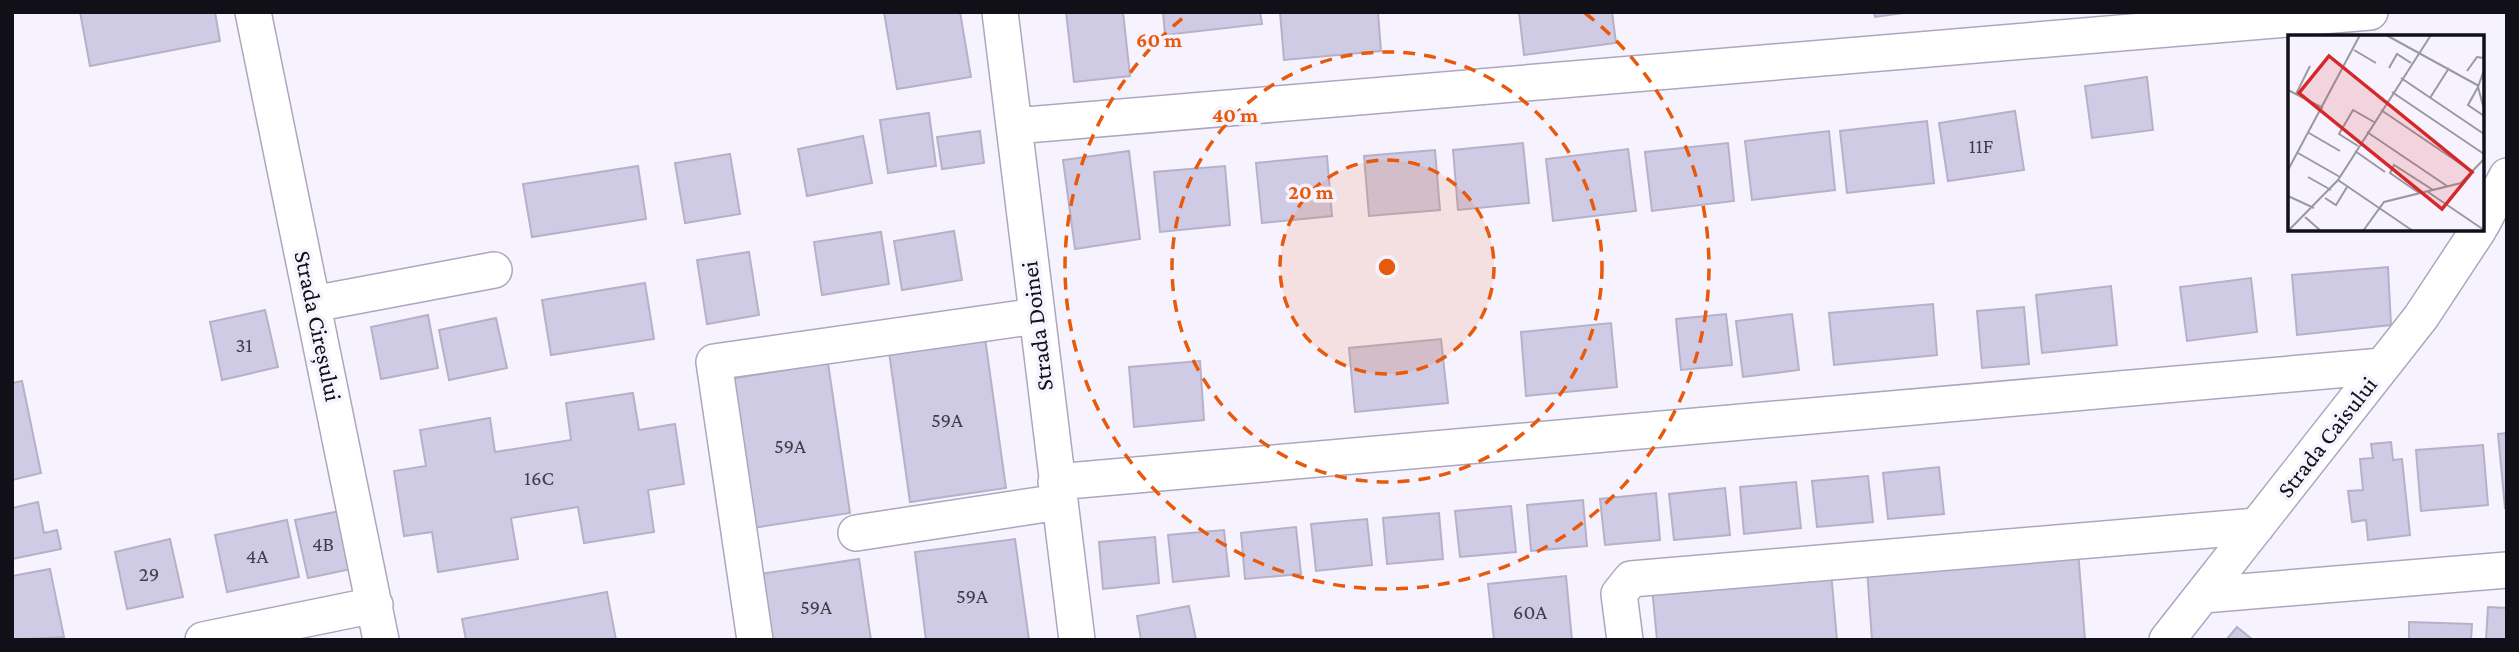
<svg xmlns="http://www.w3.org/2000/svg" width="2519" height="652" viewBox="0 0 2519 652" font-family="'Crimson Pro',serif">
<rect width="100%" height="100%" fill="#f6f3fe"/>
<path fill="#d0cbe4" stroke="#b6b1c9" stroke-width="2" d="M80 12H215L220 41 90 66Z
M884 12H960L971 77 897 89Z
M1066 12H1123L1130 76 1074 82Z
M1163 12H1260L1262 24 1165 35Z
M1280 12H1378L1381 51 1284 60Z
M1519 12H1612L1616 43 1524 55Z
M1874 12H1911L1875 17Z
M2147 77 2153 130 2092 138 2085 86Z
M2015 111 2024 170 1948 181 1939 123Z
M929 113 936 166 888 173 880 120Z
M1927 121 1934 183 1847 193 1840 131Z
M980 131 984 163 942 169 937 137Z
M1829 131 1835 190 1752 200 1745 141Z
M863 136 872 183 807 196 798 149Z
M1523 143 1529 203 1458 210 1453 150Z
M1728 143 1734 201 1652 211 1645 152Z
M1628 149 1636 211 1553 221 1546 159Z
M1435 150 1440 210 1369 216 1364 156Z
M1129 151 1140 239 1075 249 1063 160Z
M730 154 740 214 685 223 675 163Z
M1327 156 1332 216 1262 223 1256 163Z
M638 166 646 219 532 237 523 184Z
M1225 166 1230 225 1160 232 1154 172Z
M954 231 962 280 902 290 894 241Z
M881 232 889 284 822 295 814 242Z
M749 252 759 315 707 324 697 260Z
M2388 267 2391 325 2297 335 2292 275Z
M2251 278 2257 332 2187 341 2180 287Z
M645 283 654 339 551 355 542 300Z
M2111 286 2117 345 2042 353 2036 295Z
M1933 304 1937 355 1834 365 1829 313Z
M2024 307 2029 364 1982 368 1977 311Z
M265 310 278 367 222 380 210 322Z
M1726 314 1732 365 1681 370 1676 319Z
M1792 314 1799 370 1743 377 1736 321Z
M428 315 438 368 381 379 371 327Z
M496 318 507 368 449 380 439 330Z
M1611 323 1617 387 1526 396 1521 332Z
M985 338 1006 488 910 502 889 352Z
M1441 339 1448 403 1355 412 1349 348Z
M1200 361 1204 420 1134 427 1129 367Z
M828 363 850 513 753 528 730 379Z
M22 381 41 473 12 480V383Z
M633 393 639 430 675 424 684 484 648 490 654 532 584 543 578 507 511 518 518 559 438 572 432 532 404 536 394 471 426 466 420 430 490 418 495 452 571 440 566 403Z
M2507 433V508H2505L2498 434Z
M2391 442 2393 460 2402 459 2410 535 2368 540 2366 520 2352 522 2348 491 2363 490 2360 459 2373 458 2371 444Z
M2483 445 2488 505 2421 511 2416 450Z
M1939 467 1944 514 1888 519 1883 473Z
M1868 476 1873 522 1817 527 1812 481Z
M1796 482 1801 528 1744 534 1740 487Z
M1725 488 1730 535 1674 540 1669 494Z
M1656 493 1660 540 1605 545 1600 499Z
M1583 500 1587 546 1531 551 1527 505Z
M38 502 44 533 57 530 61 549 12 559V508Z
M1511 506 1516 552 1460 557 1455 511Z
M340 511 351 569 308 578 295 520Z
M1439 513 1443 559 1387 564 1383 518Z
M1367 519 1372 565 1316 571 1311 524Z
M287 520 299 577 227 592 215 535Z
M1296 527 1301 574 1245 579 1241 533Z
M1224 530 1229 576 1173 582 1168 535Z
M1155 537 1159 583 1103 589 1099 542Z
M170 539 183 597 127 609 115 552Z
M1015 539 1029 640H926L915 552Z
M2078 550 2085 640H1872L1867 569Z
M859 559 871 640H770L760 574Z
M50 569 64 637 12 640V576Z
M1831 572 1837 640H1657L1652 588Z
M1566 576 1572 640H1494L1488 584Z
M607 592 616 640H466L462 619Z
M1189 606 1196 640H1141L1137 616Z
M2488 607 2507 608V640H2486Z
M2409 622 2472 624 2471 640H2409Z
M2237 627 2253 640H2226Z"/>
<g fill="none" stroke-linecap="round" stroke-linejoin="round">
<defs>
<path id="minor" d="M253 12 381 640
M1000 12 1077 640
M1014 126 2370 12
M2482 224 2507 176
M313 304 494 270
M1056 482 2382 366
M856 533 1059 502
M2203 595 2507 570
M203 640 375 605
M755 640 714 362 1036 316
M1625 640 1619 594 1631 579 2257 526
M2167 640 2421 317 2479 229"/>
</defs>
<use href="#minor" stroke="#aca7bf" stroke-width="38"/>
<use href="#minor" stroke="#fff" stroke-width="35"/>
</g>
<circle cx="1387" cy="267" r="107" fill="#e8590c" fill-opacity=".12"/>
<g fill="none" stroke="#e8590c" stroke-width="3.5" stroke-dasharray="12 9">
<circle cx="1387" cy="267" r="107"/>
<circle cx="1387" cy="267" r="215"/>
<path d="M1585 13A322 322 0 1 1 1189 13"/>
</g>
<g text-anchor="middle" stroke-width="7" stroke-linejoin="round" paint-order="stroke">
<g font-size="21" fill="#413e4b">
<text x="1981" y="153">11F</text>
<text x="244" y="352">31</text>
<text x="947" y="427">59A</text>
<text x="790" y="453">59A</text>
<text x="539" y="485">16C</text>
<text x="323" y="551">4B</text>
<text x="257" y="563">4A</text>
<text x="149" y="581">29</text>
<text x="972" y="603">59A</text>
<text x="816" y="614">59A</text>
<text x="1530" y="619">60A</text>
</g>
<g font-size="24" fill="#110f18" stroke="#f6f3fe">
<text transform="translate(318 326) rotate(78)" y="8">Strada Cireșului</text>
<text transform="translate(1037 326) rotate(-97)" y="8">Strada Doinei</text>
<text transform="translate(2327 437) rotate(-52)" y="8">Strada Caisului</text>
</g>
</g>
<g transform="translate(2288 35)">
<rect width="196" height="196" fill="#f6f3fe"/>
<path fill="none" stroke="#9a98a2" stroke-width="2" d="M98 0 191 51M66 15 88 28M101 33 109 19 123 28M196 35 190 52 196 74M179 36 189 22 196 23M113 43 196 99M190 52 180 70 196 81M0 55 35 73M104 57 196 119M8 59 22 31M142 63 161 33M93 75 186 138M79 97 159 151M21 98 52 116M70 111 51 99 65 75 86 87M67 116 97 137M10 118 52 142M0 135 72 0M20 142 43 155M50 145 125 196M140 157 196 195M131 158 102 138 106 130 145 155M0 161 26 173M37 163 48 170 59 152M17 182 33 196M0 196 50 145 143 0M75 196 96 167 173 148 196 124"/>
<path fill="#d62828" fill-opacity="0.15" stroke="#d62828" stroke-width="3.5" d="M41 21 184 137 154 174 11 58Z"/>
<rect width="196" height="196" fill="none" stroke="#110f18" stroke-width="3.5"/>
</g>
<circle cx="1387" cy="267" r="10" fill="#e8590c" stroke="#f6f3fe" stroke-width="3.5"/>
<g font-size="21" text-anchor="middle" font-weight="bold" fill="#e8590c" stroke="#f6f3fe" stroke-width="7" stroke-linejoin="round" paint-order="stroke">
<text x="1159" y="47">60 m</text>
<text x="1235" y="122">40 m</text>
<text x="1311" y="199">20 m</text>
</g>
<rect width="2519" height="652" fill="none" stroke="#110f18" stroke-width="28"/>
</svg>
